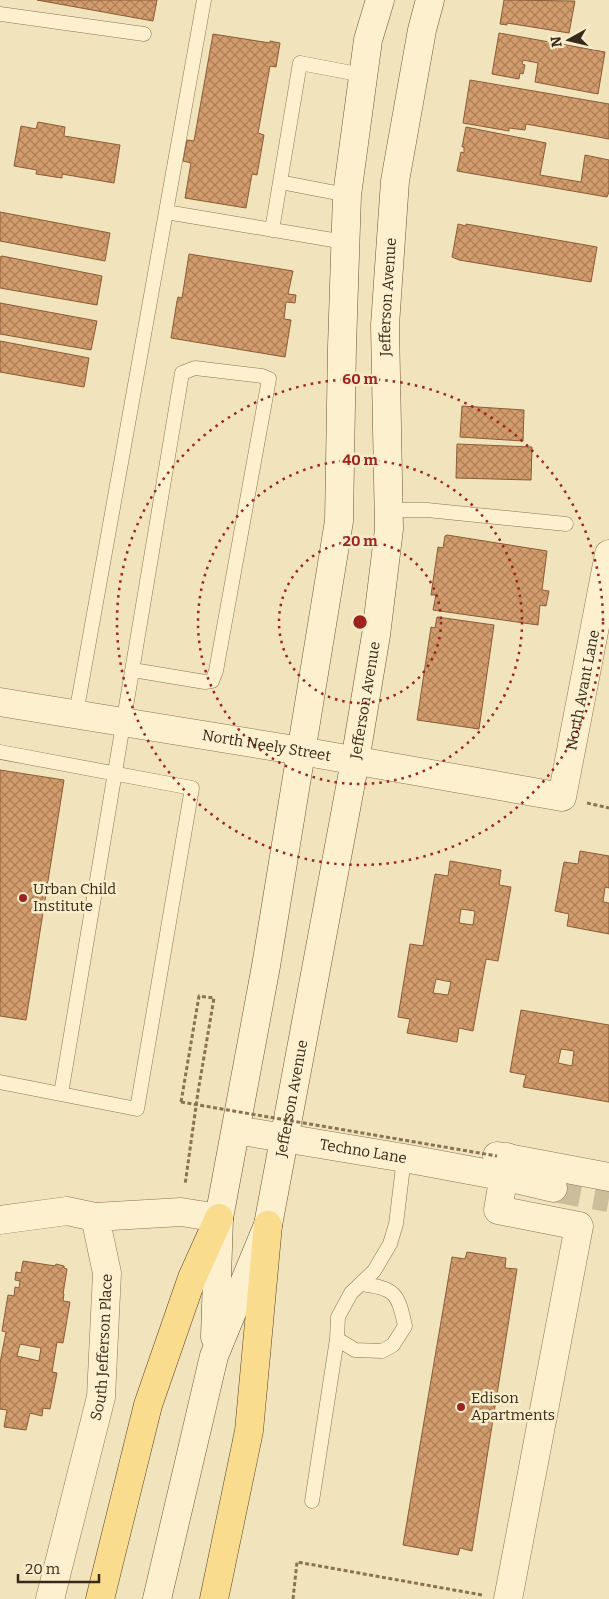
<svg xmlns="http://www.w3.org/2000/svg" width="609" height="1599" viewBox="0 0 609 1599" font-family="Bitter,serif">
<defs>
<pattern id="building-cross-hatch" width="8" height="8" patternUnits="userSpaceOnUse" patternTransform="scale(1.25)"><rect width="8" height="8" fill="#d39c6d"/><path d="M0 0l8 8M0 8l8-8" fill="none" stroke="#ac7f59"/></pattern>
</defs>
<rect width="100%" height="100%" fill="#f1e3bb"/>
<path fill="url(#building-cross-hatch)" stroke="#8b5c37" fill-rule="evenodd" d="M37 0H157L153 21Z
M504 0 575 1 569 33 507 23V25L500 24Z
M499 33 605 52 598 94 535 82 538 63 523 60 522 64 525 65 523 74 520 73 519 79 492 74Z
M213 34 270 43V41L280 43 276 67 270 66 258 133 264 135 257 175 252 174 246 208 185 198 191 163 183 161 187 140 194 141Z
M470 80 609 104V139L526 124 525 130 509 128V131L463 123Z
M38 122 65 127 64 136 120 145 114 183 62 174V178L36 174 37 170 14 166 21 126 36 129Z
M466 127 546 143 540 175 581 182 585 155 609 160V192L607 197 457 171 461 152 464 153V147H462Z
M0 212 110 233 105 261 0 241Z
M458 224 466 226V224L597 247 591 282 459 260 452 257Z
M189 254 293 271 288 294 296 295 295 303 286 302 284 319 291 320 285 357 171 338 177 301 178 297 182 298Z
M2 256 102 276 97 305 0 288V257Z
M0 303 97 321 91 350 0 334Z
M0 341 89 358 84 387 0 372Z
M462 406 524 410 523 441 460 437Z
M457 444 532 447 531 480 456 478Z
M447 535 547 551 542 590 549 591 546 606 540 605 538 625 433 610 436 595H431L438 547 443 548 445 536Z
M437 617 494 625 479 729 417 720 431 627 435 628Z
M0 770 64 780 26 1020 0 1016Z
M580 851 609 856V888L605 887 603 902 609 903V934L567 926 569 914 555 911 564 862 578 864Z
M450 861 501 870 499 885 511 887 498 961 486 959 473 1031 459 1028 457 1042 407 1033 410 1019 398 1017 410 944 423 946 435 874 448 876ZM461 909 475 911 473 925 459 923ZM436 979 451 982 448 995 433 993Z
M521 1010 609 1025V1102L523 1087 526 1075 510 1072ZM561 1049 574 1051 572 1066 558 1063Z
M467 1252 506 1258 505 1268 517 1269 472 1551 460 1548 458 1555 403 1545 452 1257 465 1259Z
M23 1261 55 1266 56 1264 64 1266V1268L67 1269 63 1294H64L63 1301 70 1302 63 1343 57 1342 52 1372 57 1373 50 1409 43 1408 42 1416 30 1413 26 1430 4 1427 7 1410 0 1409V1363L6 1332 2 1331 8 1295 14 1296 15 1287 19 1288 20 1281 15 1280 16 1272 21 1273ZM20 1344 41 1348 39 1361 17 1356Z"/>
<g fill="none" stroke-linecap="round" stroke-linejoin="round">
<path stroke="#ccbe9b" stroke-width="28" stroke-dasharray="28 14" stroke-linecap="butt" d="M553 1188 609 1198"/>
<defs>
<path id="lane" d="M0 14 144 34
M280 182 347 195
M166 212 345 242
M272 230 300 63 363 75
M388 510H427L566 524
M76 714 204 0
M0 752 192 788 137 1109 0 1082
M61 1094 182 373 195 368 262 376 269 379 216 671 212 681 205 682 133 670
M337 1339 355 1350 382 1351 393 1345 405 1326C398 1293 395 1288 361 1284
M312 1501 337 1339 338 1317 351 1293 374 1271 390 1244 396 1224 404 1158"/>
<g id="street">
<path id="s1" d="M0 702 301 751 562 797 609 554"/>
<path id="s2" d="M236 1130 404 1158 490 1174"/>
<path d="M497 1156 609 1177"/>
<path d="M507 1157 498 1210 579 1226 508 1599"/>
<path d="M515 1179 553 1188"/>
<path d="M0 1220 67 1211 95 1217"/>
<path id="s3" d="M50 1599 101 1397 107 1273 95 1217 181 1212 219 1218"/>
</g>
<g id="secondary">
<path d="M215 1337 219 1218 266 966 339 521 342 347 347 195 368 40 380 0"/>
<path id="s4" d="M157 1599 214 1356 268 1225 355 761 376 635 389 529 385 325 395 181 422 30 430 0"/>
</g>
<path id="primary" d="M100 1599 148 1405 192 1278 219 1218
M214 1599 249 1431 268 1225"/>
</defs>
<use href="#lane" stroke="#8a7354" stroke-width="15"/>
<use href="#street" stroke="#8a7354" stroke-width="29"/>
<use href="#secondary" stroke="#6c5437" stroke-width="29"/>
<use href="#primary" stroke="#574029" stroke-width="29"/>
<path stroke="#8a7354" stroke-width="3" stroke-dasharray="4 2.5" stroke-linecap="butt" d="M587 803 609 808
M181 1102 199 996 214 998 198 1092 185 1185
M293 1599 297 1562 482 1595"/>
<use href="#lane" stroke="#fcf0cf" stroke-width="14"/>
<use href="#street" stroke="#fcf0cf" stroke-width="28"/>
<use href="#secondary" stroke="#fcf0cf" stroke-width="28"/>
<use href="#primary" stroke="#f9dc8e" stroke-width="28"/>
<path stroke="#8a7354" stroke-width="3" stroke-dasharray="4 2.5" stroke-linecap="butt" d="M181 1102 497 1156"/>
</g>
<g fill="none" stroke="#9e231e" stroke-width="2.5" stroke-dasharray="2.5 5">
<circle cx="360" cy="622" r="81"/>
<circle cx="360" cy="622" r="162"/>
<circle cx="360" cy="622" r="243"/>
</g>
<g fill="#9e231e" stroke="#f8edcb" stroke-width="2">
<circle cx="23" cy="898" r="5"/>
<circle cx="461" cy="1407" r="5"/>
</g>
<g text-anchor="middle" stroke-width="5" stroke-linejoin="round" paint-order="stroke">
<g font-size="15" fill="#382a1a" stroke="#f8edcb">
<text dy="5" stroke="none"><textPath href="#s4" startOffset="1330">Jefferson Avenue</textPath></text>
<text dy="5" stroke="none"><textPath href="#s1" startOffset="679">North Avant Lane</textPath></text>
<text dy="5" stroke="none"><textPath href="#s4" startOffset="925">Jefferson Avenue</textPath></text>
<text dy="5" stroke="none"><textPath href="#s1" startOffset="270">North Neely Street</textPath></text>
<text dy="5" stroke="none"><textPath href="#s4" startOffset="520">Jefferson Avenue</textPath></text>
<text dy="5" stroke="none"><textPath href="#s2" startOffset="129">Techno Lane</textPath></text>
<text dy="5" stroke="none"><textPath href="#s3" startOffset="258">South Jefferson Place</textPath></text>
</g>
<g font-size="15" fill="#382a1a" stroke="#f8edcb" text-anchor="start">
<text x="33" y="894">Urban Child<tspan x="33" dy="17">Institute</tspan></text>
<text x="471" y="1403">Edison<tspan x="471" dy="17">Apartments</tspan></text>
</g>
</g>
<circle cx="360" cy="622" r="8" fill="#9e231e" stroke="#f8edcb" stroke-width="2.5"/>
<g font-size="15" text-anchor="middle" font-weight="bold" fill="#9e231e" stroke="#f8edcb" stroke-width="5" stroke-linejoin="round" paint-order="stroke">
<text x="360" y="384">60 m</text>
<text x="360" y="465">40 m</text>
<text x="360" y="546">20 m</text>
</g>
<g transform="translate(569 40) rotate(262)" stroke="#f8edcb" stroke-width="4" paint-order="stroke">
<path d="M0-4L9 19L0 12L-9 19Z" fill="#382a1a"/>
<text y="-8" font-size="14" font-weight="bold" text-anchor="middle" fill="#382a1a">N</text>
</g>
<path d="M18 1574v8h81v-8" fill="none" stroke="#382a1a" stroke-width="2.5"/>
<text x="25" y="1574" font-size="15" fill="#382a1a" stroke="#f8edcb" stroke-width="4" paint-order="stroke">20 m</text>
</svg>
